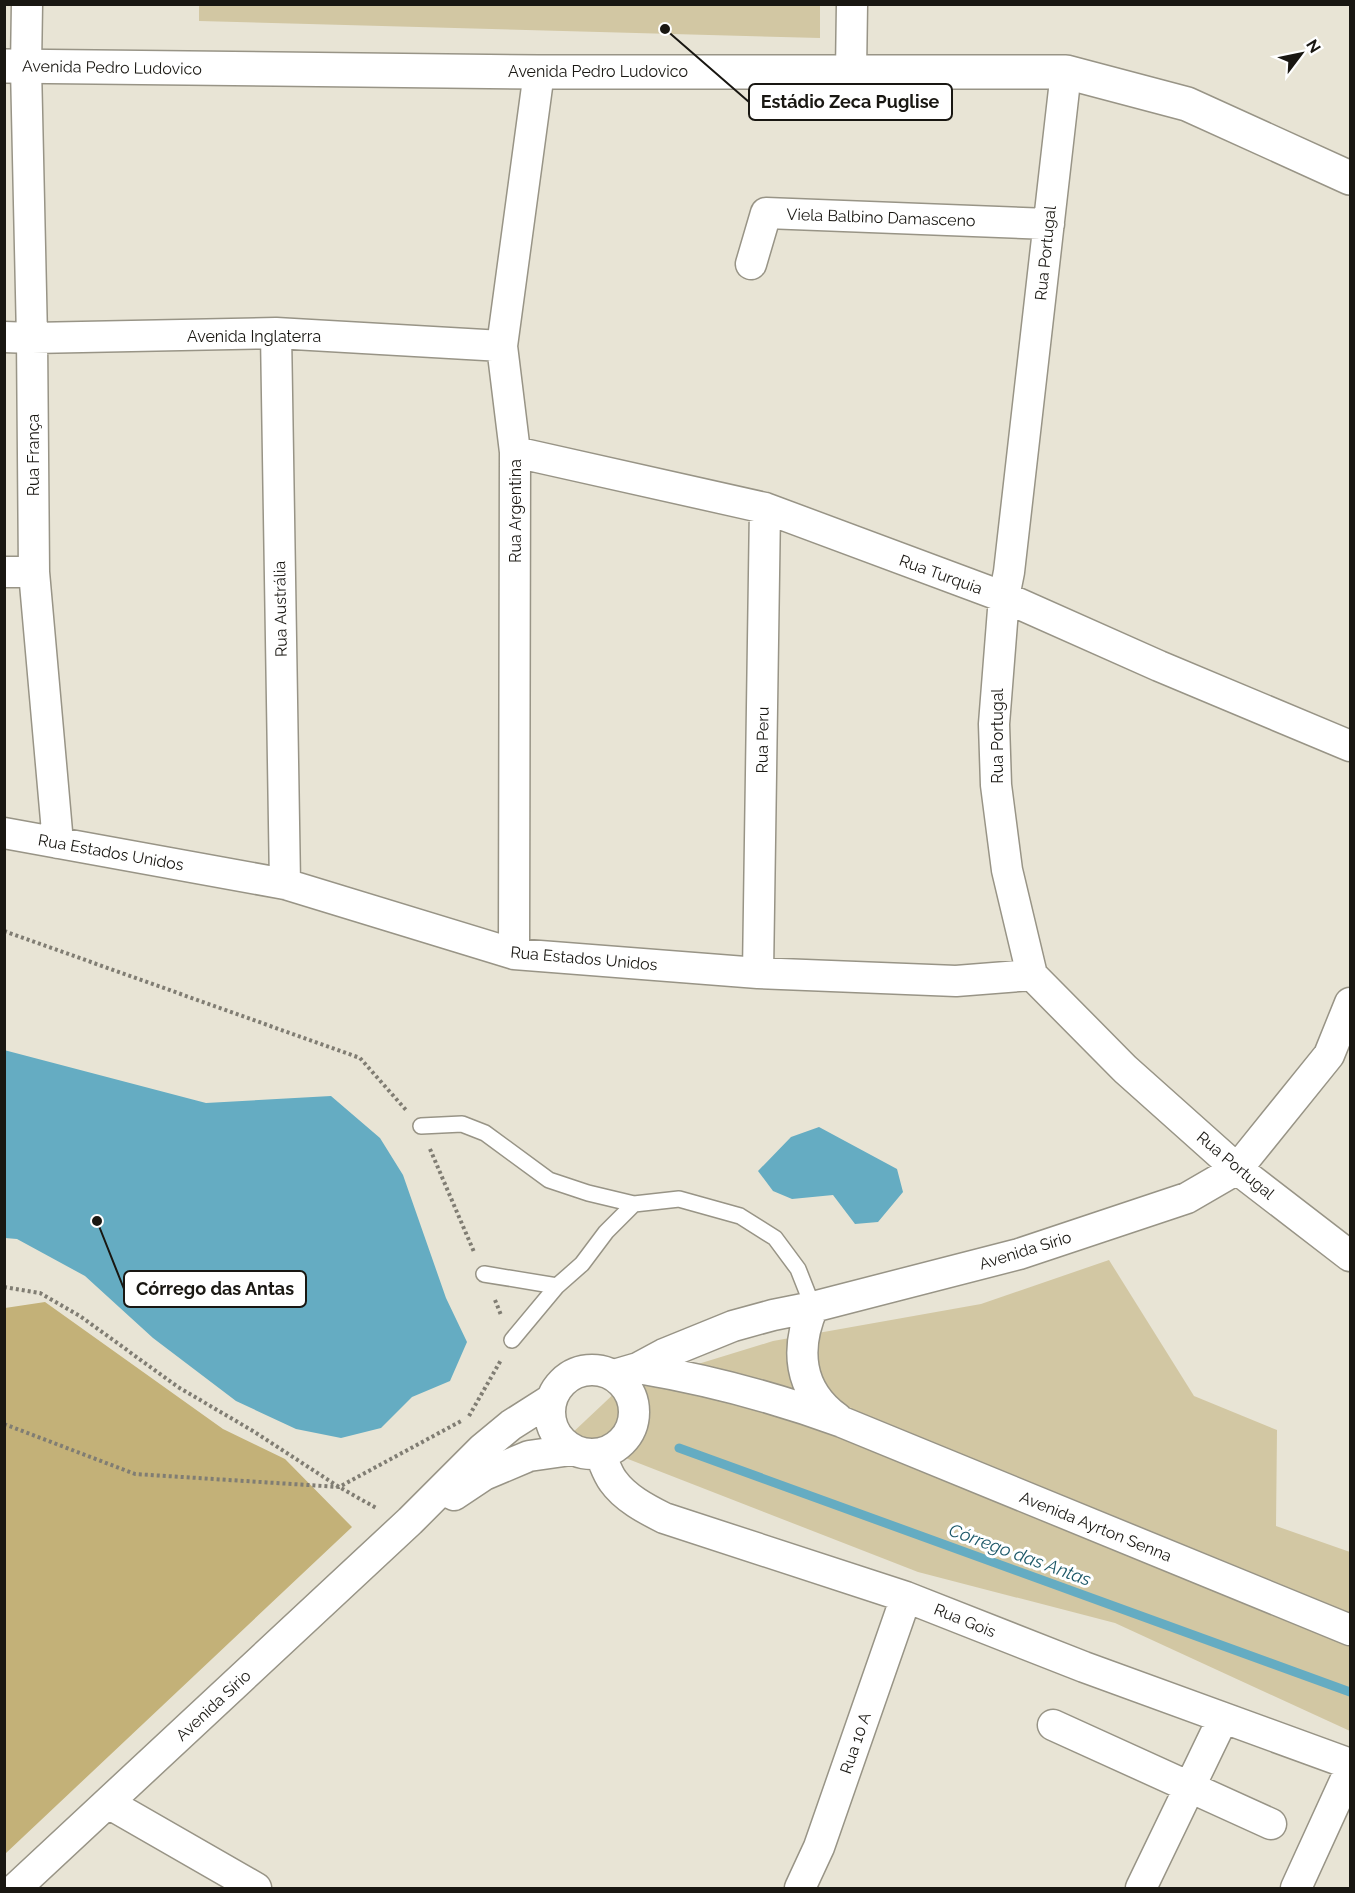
<svg xmlns="http://www.w3.org/2000/svg" width="1355" height="1893" viewBox="0 0 1355 1893" font-family="Raleway,sans-serif">
<rect width="100%" height="100%" fill="#e8e4d5"/>
<path fill="#d2c7a3" d="M199 5H820V38L199 21Z
M1109 1260 1194 1396 1277 1430 1276 1526 1350 1552V1731L1115 1623 918 1572 569 1436 620 1388 773 1341 981 1304Z"/>
<path fill="#c3b178" d="M45 1302 223 1429 285 1459 352 1527 5 1854V1308Z"/>
<path fill="#65acc2" d="M4 1050 206 1103 331 1096 380 1138 403 1175 446 1298 467 1342 450 1381 412 1397 381 1428 341 1438 296 1429 236 1401 153 1338 85 1276 17 1239 5 1238Z
M819 1127 897 1169 903 1192 878 1222 855 1224 833 1195 792 1199 773 1191 758 1171 791 1137Z"/>
<g fill="none" stroke-linecap="round" stroke-linejoin="round">
<path stroke="#65acc2" stroke-width="9" d="M679 1448 1350 1692"/>
<defs>
<path id="lane" d="M421 1126 462 1124 485 1133 549 1180 588 1193 634 1204
M484 1274 557 1286
M512 1340 557 1286 582 1264 606 1232 634 1204 679 1199 740 1216 775 1238 798 1269 813 1307"/>
<path id="street" d="M27 4 26 67 32 338 34 572 58 843
M851 72 852 4
M1066 72 1009 572 1004 597 994 724 996 785 1007 870 1032 975 1125 1069 1237 1169 1350 1256
M751 264 766 213 1049 224
M276 333 285 884
M4 337 32 338 276 333 502 346
M515 452 765 508 1004 597 1159 666 1350 746
M4 572H34
M4 833 285 884 514 954 758 973 956 981 1032 975
M514 954 515 452 502 346 539 72
M758 973 765 508
M813 1307C795 1348 798 1390 837 1418
M638 1368C709 1380 774 1397 842 1422L1350 1630
M550 1412a42 42 0 1 1 84 0a42 42 0 1 1-84 0Z
M614 1375 638 1368 664 1354 733 1326 773 1315 813 1307 1019 1254 1187 1198 1237 1169 1329 1055 1350 1003
M600 1454C604 1462 607 1473 613 1481 625 1498 646 1509 664 1518L906 1597 1084 1667 1350 1764
M454 1495 484 1475 529 1456 571 1450
M1053 1725 1271 1824
M108 1803 256 1888
M16 1888 410 1521 482 1449 511 1425 552 1399
M800 1888 819 1847 906 1597
M1141 1888 1223 1718
M1296 1888 1350 1770"/>
<path id="primary" d="M4 66 539 72H1066L1187 104 1350 178"/>
</defs>
<use href="#lane" stroke="#989486" stroke-width="18"/>
<use href="#street" stroke="#989486" stroke-width="33"/>
<use href="#primary" stroke="#989486" stroke-width="36"/>
<path stroke="#807d73" stroke-width="4" stroke-dasharray="3 3" stroke-linecap="butt" d="M4 931 360 1058 406 1110
M430 1149 474 1252
M4 1287 40 1293 80 1316 178 1387 253 1431 339 1487 378 1509
M495 1300 501 1315
M469 1416 501 1360
M4 1424 135 1474 339 1487 463 1420"/>
<use href="#lane" stroke="#fff" stroke-width="15"/>
<use href="#street" stroke="#fff" stroke-width="30"/>
<use href="#primary" stroke="#fff" stroke-width="33"/>
</g>
<g text-anchor="middle" stroke-width="6" stroke-linejoin="round" paint-order="stroke">
<g font-size="16" fill="#191712" stroke="#fff">
<text transform="translate(112 67) rotate(1)" y="6">Avenida Pedro Ludovico</text>
<text x="598" y="77">Avenida Pedro Ludovico</text>
<text transform="translate(881 217) rotate(2)" y="6">Viela Balbino Damasceno</text>
<text transform="translate(1045 253) rotate(-84)" y="6">Rua Portugal</text>
<text x="254" y="342">Avenida Inglaterra</text>
<text transform="translate(33 455) rotate(-90)" y="6">Rua França</text>
<text transform="translate(515 511) rotate(-90)" y="6">Rua Argentina</text>
<text transform="translate(941 574) rotate(20)" y="6">Rua Turquia</text>
<text transform="translate(280 609) rotate(-91)" y="6">Rua Austrália</text>
<text transform="translate(997 736) rotate(-90)" y="6">Rua Portugal</text>
<text transform="translate(762 740) rotate(-89)" y="6">Rua Peru</text>
<text transform="translate(111 852) rotate(10)" y="6">Rua Estados Unidos</text>
<text transform="translate(584 958) rotate(5)" y="6">Rua Estados Unidos</text>
<text transform="translate(1236 1165) rotate(40)" y="6">Rua Portugal</text>
<text transform="translate(1025 1250) rotate(-17)" y="6">Avenida Sírio</text>
<text transform="translate(1096 1526) rotate(22)" y="6">Avenida Ayrton Senna</text>
<text transform="translate(965 1620) rotate(22)" y="6">Rua Gois</text>
<text transform="translate(213 1705) rotate(-43)" y="6">Avenida Sírio</text>
<text transform="translate(855 1743) rotate(-71)" y="6">Rua 10 A</text>
</g>
<g font-size="18" font-style="italic" fill="#1b5767" stroke="#fff">
<text transform="translate(1020 1555) rotate(20)" y="6">Córrego das Antas</text>
</g>
</g>
<path fill="none" stroke="#191712" stroke-width="2" d="M665 29L749 102M97 1221L124 1289"/>
<g fill="#191712" stroke="#fff" stroke-width="2">
<circle cx="665" cy="29" r="6"/>
<circle cx="97" cy="1221" r="6"/>
</g>
<g fill="#fff" stroke="#191712" stroke-width="2">
<rect x="749" y="84" width="203" height="36" rx="6"/>
<rect x="124" y="1271" width="182" height="36" rx="6"/>
</g>
<g font-size="18" text-anchor="middle" font-weight="bold" fill="#191712">
<text x="850" y="108">Estádio Zeca Puglise</text>
<text x="215" y="1295">Córrego das Antas</text>
</g>
<rect width="1355" height="1893" fill="none" stroke="#191712" stroke-width="12"/>
<g transform="translate(1301 54) rotate(58)" stroke="#ffffff" stroke-width="4.5" paint-order="stroke">
<path d="M0-4.5L10 22L0 15L-10 22Z" fill="#191712"/>
<text y="-9" font-size="16" font-weight="bold" text-anchor="middle" fill="#191712">N</text>
</g>
</svg>
